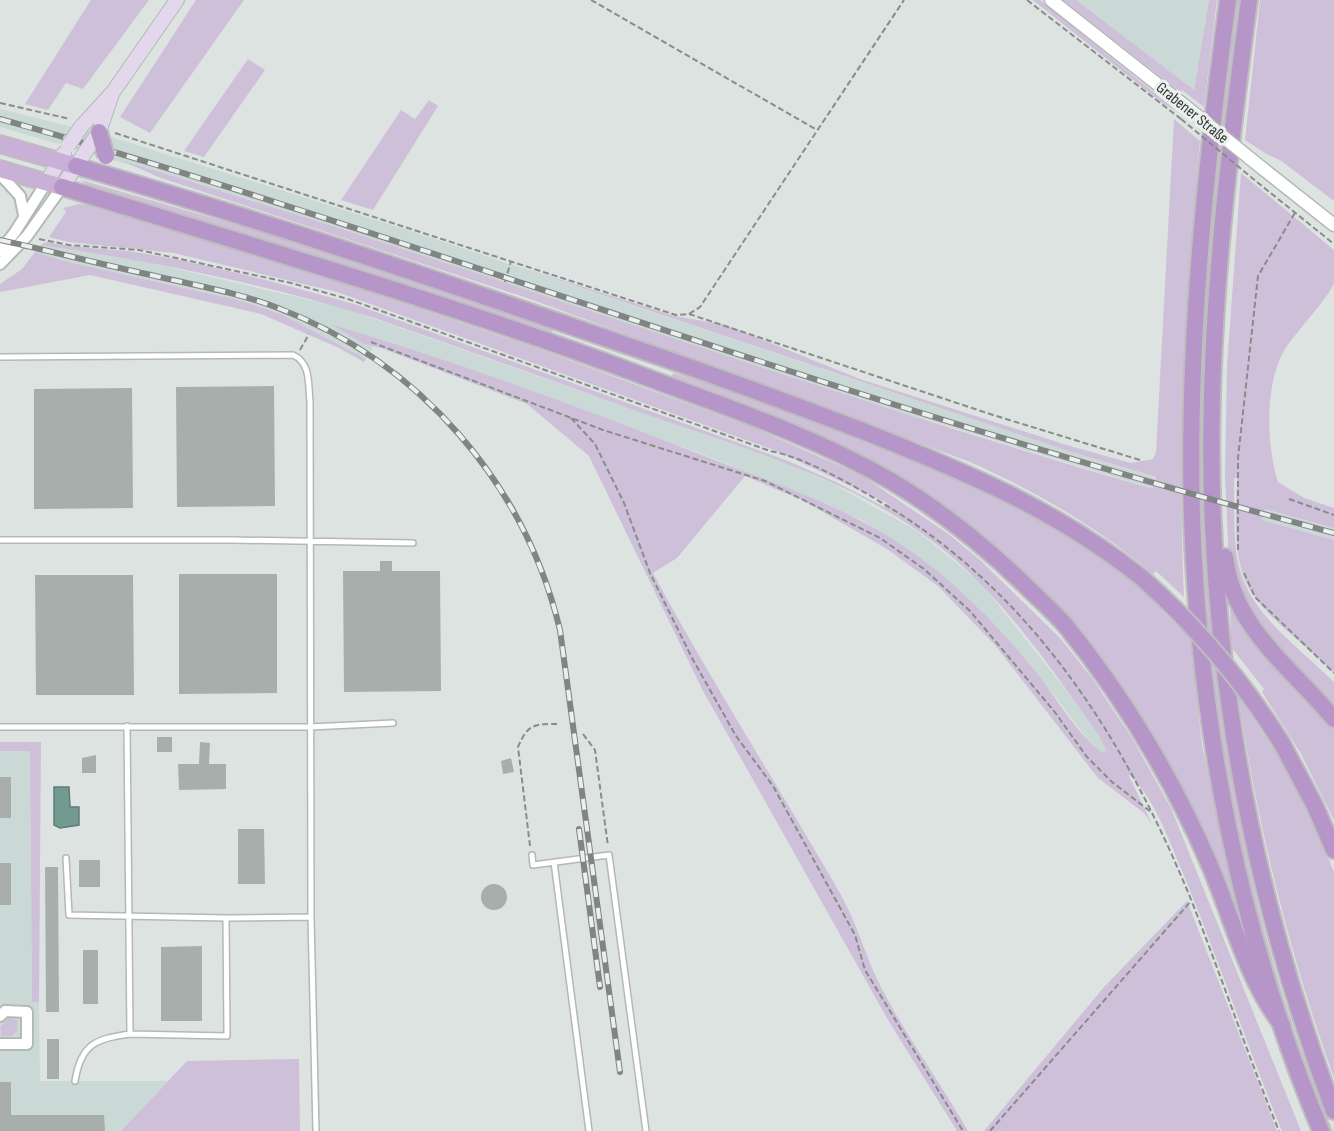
<svg xmlns="http://www.w3.org/2000/svg" width="1334" height="1131" viewBox="0 0 1334 1131" font-family="'Sofia Sans Condensed',sans-serif">
<rect width="100%" height="100%" fill="#dde3e1"/>
<path fill="#cad9d5" d="M1076 0H1209L1194 91 1150 57Z
M0 109 108 136 414 232 1068 451 1157 478 1154 489 852 397 248 199 0 127Z
M40 245 122 256 343 308 792 465 835 485 917 531 981 583 1073 699 1098 734 1106 750 1102 754 1089 741 1028 661 977 607 927 563 862 520 700 453 369 336 331 325 373 347 366 359 283 315 242 301 64 261 35 252Z
M1264 509 1334 528V540L1262 520Z
M0 751H30L32 1002H39L40 1081H168L121 1131H0Z"/>
<path fill="#cfc0d9" d="M91 0H149L83 89 66 83 48 110 25 104Z
M196 0H244L150 133 120 117Z
M1033 0H1040L1178 112 1162 103Z
M1063 0H1076L1194 90 1209 0H1217L1204 107 1182 90 1180 92Z
M1236 0H1241L1206 548C1219 747 1254 947 1333 1131H1329C1248 923 1202 707 1199 483 1197 322 1216 160 1236 0Z
M1260 0H1334V201L1280 160 1268 155 1245 140Z
M248 59 265 70 204 157 184 151Z
M429 100 438 106 373 210 341 200 401 110 415 119Z
M1174 119 1200 141C1186 293 1177 444 1184 597L1156 571 1153 574C1097 527 1037 492 970 462L533 300 161 178 120 160C466 264 806 389 1153 489L1156 477 1068 451 508 263 675 316 726 325 860 379 1070 446 1131 463 1153 459 1156 452Z
M1241 173 1334 250C1334 260 1334 273 1334 283 1331 294 1296 333 1287 346 1264 380 1266 444 1278 482L1304 498 1334 508V528L1265 509 1262 520 1334 540V673C1309 647 1275 625 1254 596 1231 564 1236 515 1237 478H1234C1235 508 1232 541 1240 570 1253 617 1301 649 1334 682V711L1257 627 1229 564 1225 475 1227 366Z
M81 180 317 248 554 329 551 333 89 187Z
M79 204 104 207 207 237 533 347 757 429 861 475 947 533 979 559 1060 638 1092 678 1132 738 1171 808 1301 1131H1282C1247 1046 1218 958 1183 873 1170 843 1153 794 1128 774L1152 824 1144 813 1098 778 995 645 938 586 887 549 802 500 745 476 677 558 653 573C712 683 779 787 841 895 856 922 864 951 877 979 903 1032 939 1080 968 1131H957L888 1020 702 689 589 456 527 404 384 349 364 344 330 324C462 363 592 412 720 462 793 490 865 514 927 563 964 592 998 626 1028 662 1053 691 1072 729 1102 753L1106 750 1098 734C1054 672 1009 606 951 556 860 479 741 448 631 409 545 378 460 348 374 318 265 284 153 261 40 245L46 242C80 249 113 248 147 254 217 266 286 285 354 304L788 461 836 482 884 507 887 503 779 452 337 292 174 253 69 242 49 237 66 212 63 208Z
M35 252 64 261 242 301 283 315 366 359 364 362 339 348 261 314 90 275 0 292V284L22 269Z
M673 373 721 387 996 493 1048 520 1127 575 1163 607 1161 610 1190 638 1202 745 1241 925 1206 837 1154 738 1045 596 826 439 671 377Z
M1230 601 1334 726V820L1301 754 1262 692 1264 689 1231 647Z
M1238 696 1269 742 1273 741 1297 785 1334 872V1078C1289 953 1258 827 1238 696Z
M0 742H41L39 1002H32L30 751H0Z
M1187 901 1277 1131H984L1104 987Z
M9 1018 18 1021 17 1031 12 1036H2L0 1027Z
M299 1059 300 1131H121L187 1061Z"/>
<path fill="#739a90" stroke="#607c75" stroke-width="1.5" d="M54 787H69L70 807H79V825L60 828 54 825Z"/>
<path fill="#a8aeac" d="M274 386 275 506 177 507 176 387Z
M132 388 133 508 34 509V389Z
M380 561H392V571H440L441 691 344 692 343 571H380Z
M179 574H277V693L179 694Z
M35 575H133L134 695H36Z
M157 737H172V752H157Z
M200 742 210 743 209 764H226V789L179 790 178 764H199Z
M96 755V773H82V758Z
M511 758 514 772 503 774 501 761Z
M0 777H11V818H0Z
M238 829H264L265 884H238Z
M79 860H100V887H79Z
M0 863H11V905H0Z
M45 867H58L59 1012H46Z
M481 897a13 13 0 1 1 26 0a13 13 0 1 1-26 0Z
M202 946V1021H161V947Z
M83 950H98V1004H83Z
M47 1039H59V1079H47Z
M0 1082H11V1115H104L105 1131H0Z"/>
<g fill="none" stroke-linecap="round" stroke-linejoin="round">
<defs>
<path id="service" d="M0 357 293 355C311 363 308 384 310 401L311 917 316 1131
M0 540H233L413 543
M127 726 130 1034 227 1036 226 918
M0 727H310L393 723
M532 855 533 865 609 855 646 1131
M66 858 69 915 226 918 311 917
M554 862 589 1131
M75 1081C81 1044 95 1039 130 1034"/>
<path id="minor" d="M0 174 20 196 24 215
M0 251 15 232 46 183
M0 264 27 236 62 187
M0 1016 5 1011 27 1012V1044H0"/>
<path id="tertiary" d="M1051 0 1185 106
M1262 168 1334 225"/>
<path id="secondary" d="M81 127 113 92 177 0
M99 132 111 97
M46 183 64 153
M62 187 86 151"/>
<path id="primary" d="M0 144 76 166
M0 169 62 187"/>
<path id="trunk" d="M1228 0C1205 171 1187 345 1192 518 1199 726 1240 938 1321 1131
M1249 0C1226 173 1205 350 1213 525 1222 729 1262 920 1334 1111
M76 166C266 221 453 285 640 350 717 376 792 404 868 433 968 473 1057 510 1142 578
M62 187C255 247 449 303 638 374 722 406 812 435 891 481 940 510 986 547 1027 587 1040 600 1054 612 1066 626 1124 698 1171 776 1208 861 1232 916 1245 976 1282 1025
M1225 557C1233 628 1291 667 1334 719
M1281 742 1315 806 1334 850"/>
</defs>
<use href="#service" stroke="#b3b9b7" stroke-width="8"/>
<use href="#minor" stroke="#b3b9b7" stroke-width="14"/>
<use href="#tertiary" stroke="#b3b9b7" stroke-width="15"/>
<use href="#secondary" stroke="#b3b9b7" stroke-width="16"/>
<use href="#primary" stroke="#bebebe" stroke-width="20"/>
<use href="#trunk" stroke="#bebebe" stroke-width="20"/>
<path stroke="#888c8b" stroke-width="2" stroke-dasharray="6 3" stroke-linecap="butt" d="M591 0 817 130
M1027 0 1181 119
M0 103 70 119
M115 133 676 315 689 314 700 307 904 0
M1257 182 1334 244
M39 239 69 245 139 250 291 283 348 299 770 451C809 458 865 492 900 514 1041 605 1130 749 1192 902 1222 978 1248 1056 1279 1131
M505 282 511 261
M689 314 993 415 1140 460
M371 342 603 430 765 481 880 538 924 569 970 611 1054 711 1087 757 1112 782 1151 812
M300 350 309 334
M571 418 595 444 624 503 650 573 692 658 736 736 773 786 855 935 865 970 963 1131
M1289 499 1334 515
M1238 550V458L1258 276 1296 211
M1244 573 1255 597 1334 673
M583 734 595 750 608 846
M530 846 518 747C528 723 535 724 560 724
M990 1131 1191 901"/>
<use href="#service" stroke="#fff" stroke-width="5"/>
<use href="#minor" stroke="#fff" stroke-width="10"/>
<use href="#tertiary" stroke="#fff" stroke-width="12"/>
<use href="#secondary" stroke="#e3d8eb" stroke-width="14"/>
<use href="#primary" stroke="#c8b0d6" stroke-width="16"/>
<use href="#trunk" stroke="#b696c8" stroke-width="16"/>
<defs>
<path id="rail" d="M0 119C257 191 508 280 762 362 952 424 1142 482 1334 533
M0 240C50 251 100 264 151 275 193 285 237 292 278 308 420 362 525 484 560 630L620 1072
M579 829 600 987"/>
</defs>
<use href="#rail" stroke="#808483" stroke-width="6"/>
<use href="#rail" stroke="#eaf0ee" stroke-width="4" stroke-dasharray="11" stroke-linecap="butt"/>
<defs>
<path id="tertiary-bridge" d="M1185 106 1262 168"/>
<path id="secondary-bridge" d="M68 146 81 127
M86 151 99 132"/>
<path id="trunk-bridge" d="M99 132 106 156
M1142 578C1196 626 1242 680 1281 742"/>
</defs>
<use href="#tertiary-bridge" stroke="#b3b9b7" stroke-width="15" stroke-linecap="butt"/>
<use href="#secondary-bridge" stroke="#b3b9b7" stroke-width="16" stroke-linecap="butt"/>
<use href="#trunk-bridge" stroke="#bebebe" stroke-width="20" stroke-linecap="butt"/>
<path stroke="#888c8b" stroke-width="2" stroke-dasharray="6 3" stroke-linecap="butt" d="M1181 119 1257 182"/>
<use href="#tertiary-bridge" stroke="#fff" stroke-width="12"/>
<use href="#secondary-bridge" stroke="#e3d8eb" stroke-width="14"/>
<use href="#trunk-bridge" stroke="#b696c8" stroke-width="16"/>
</g>
<g text-anchor="middle" stroke-width="6" stroke-linejoin="round" paint-order="stroke">
<g font-size="16" fill="#333535" stroke="#eaf0ee">
<text transform="translate(1193 112) rotate(39)" y="6">Grabener Straße</text>
</g>
</g>
</svg>
